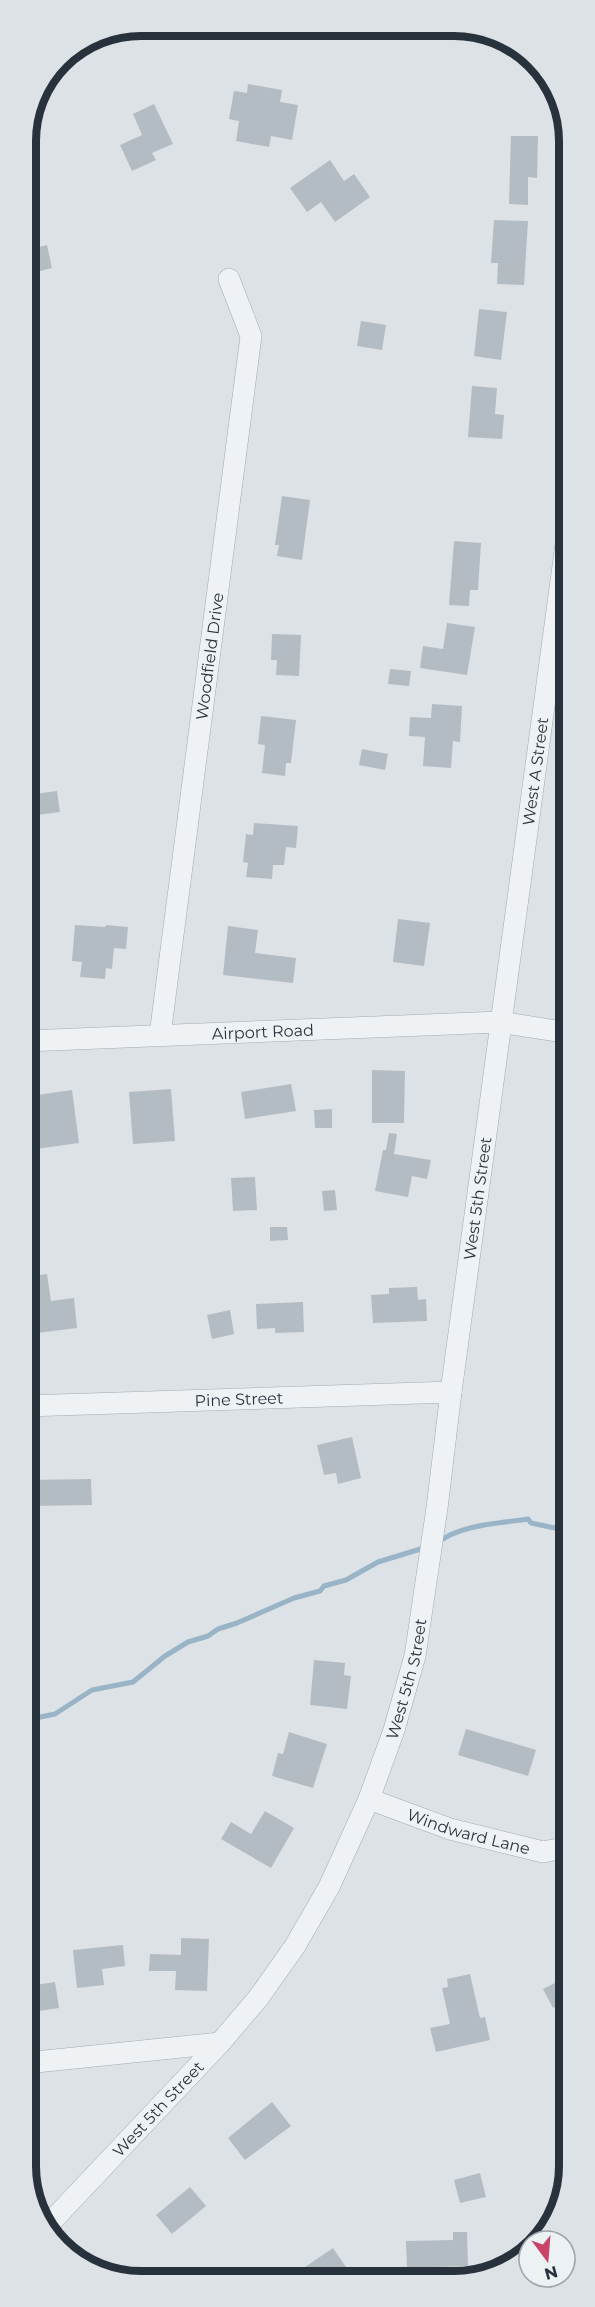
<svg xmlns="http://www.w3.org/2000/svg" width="595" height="2307" viewBox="0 0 595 2307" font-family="Montserrat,sans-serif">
<rect width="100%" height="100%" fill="#dde2e7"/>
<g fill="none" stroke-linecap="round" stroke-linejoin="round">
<path stroke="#98b4c6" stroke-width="5" d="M438 1543C457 1525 502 1523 528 1519L531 1523 569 1531
M26 1720 55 1714 92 1690 133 1682 165 1656 188 1642 208 1636 218 1629 237 1623 294 1598 320 1591 324 1586 346 1580 378 1562 427 1547"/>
</g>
<path fill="#b4bcc3" d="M481 30 500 41 499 44 479 41Z
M534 60 541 64 545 75 532 73Z
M248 84 282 90 280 102 298 105 292 140 271 136 269 147 236 141 239 121 229 119 234 91 247 93Z
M154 104 173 144 152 153 156 160 132 171 120 145 142 135 133 114Z
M511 136H538L537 178 528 177V205L509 204Z
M330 160 344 181 354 174 370 197 335 222 321 202 307 212 290 188Z
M494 220 528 221 524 285 497 284 498 263H491Z
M26 235H28L31 249 47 245 52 268 28 274 33 293 26 295Z
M479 309 507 312 501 360 474 356Z
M361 321 386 325 382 350 357 346Z
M472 386 497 388 495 414 504 415 502 439 468 437Z
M282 496 310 500 302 560 277 556 279 545H275Z
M454 541 481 543 478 590H470L469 606 449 605Z
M447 623 475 627 467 675 420 668 423 646 443 649Z
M272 634 301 635 299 676 276 675 277 660H271Z
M390 669 411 671 409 686 388 684Z
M432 704 462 706 460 742 453 741 451 768 423 766 425 737 409 736 410 717 431 718Z
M261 716 296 720 291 763H286L285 776 262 773 265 745 258 744Z
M362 749 388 754 385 770 359 765Z
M57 791 60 812 30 816 27 795Z
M254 823 298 826 296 848 286 847 284 865H273L272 879 246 877 248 863 243 862 246 834 253 835Z
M398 919 430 923 424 966 393 962Z
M75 925 105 927 106 925 128 927 126 949 114 948 112 969 106 968 105 979 80 977 82 962 72 961Z
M228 926 258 930 255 953 296 958 293 983 223 975Z
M372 1070 405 1071 404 1123H372Z
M291 1084 296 1111 245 1119 241 1092Z
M171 1089 175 1141 133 1144 129 1092Z
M72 1090 79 1143 36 1149 30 1096Z
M332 1109V1128H315L314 1110Z
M389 1133 397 1134 394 1154 431 1160 427 1179 412 1176 408 1197 375 1191 383 1150H386Z
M255 1177 257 1210 233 1211 231 1178Z
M335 1190 337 1210 324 1211 322 1191Z
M270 1227H287L288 1240 270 1241Z
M47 1274 51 1301 74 1298 77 1328 29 1334 26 1277Z
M417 1287 418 1300 426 1299 427 1321 373 1323 371 1295 389 1294V1288Z
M303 1302 304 1332 275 1333V1328L257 1329 256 1304Z
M230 1310 234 1334 212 1339 207 1315Z
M352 1437 361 1478 338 1484 336 1473 324 1475 317 1445Z
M91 1479 92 1505 29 1506V1480Z
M314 1660 345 1663 344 1675 351 1676 347 1709 310 1705Z
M466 1729 536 1750 528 1776 458 1755Z
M289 1732 327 1744 313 1788 272 1776 278 1753 283 1754Z
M265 1811 294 1828 271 1868 221 1839 231 1822 251 1834Z
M181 1938 209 1939 207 1991 175 1990 176 1971H149L150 1954 181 1955Z
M123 1945 125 1966 102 1969 104 1985 77 1988 73 1950Z
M470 1974 480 2018 485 2017 490 2040 436 2052 430 2028 450 2024 442 1988 448 1987 447 1979Z
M26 1976 29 1986 55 1982 59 2008 26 2013Z
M569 1976V2000L553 2008 543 1989Z
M272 2102 291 2126 245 2160 228 2138Z
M480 2173 486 2197 460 2203 454 2180Z
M190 2187 206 2206 172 2234 156 2215Z
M453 2232H467L468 2266 407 2268 406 2241 453 2240Z
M333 2248 348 2270 334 2280H286Z"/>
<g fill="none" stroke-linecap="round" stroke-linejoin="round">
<defs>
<g id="minor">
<path id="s1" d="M160 1035 251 336 229 279"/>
<path id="s2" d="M26 1041 500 1022 569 1033"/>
<path id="s3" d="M26 1406 451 1392"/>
<path id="s4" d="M369 1799 450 1829 543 1852 569 1847"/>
<path d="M26 2063 220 2043"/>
<path id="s5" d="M48 2225 220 2043 259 1997 295 1946 329 1887 369 1799 394 1730 415 1656 437 1508 451 1392 569 522"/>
</g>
</defs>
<use href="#minor" stroke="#a3aab1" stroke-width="22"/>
<use href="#minor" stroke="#eff2f5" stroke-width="21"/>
</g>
<g text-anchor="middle" stroke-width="4.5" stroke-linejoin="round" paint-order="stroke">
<g font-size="16" fill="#27323d" stroke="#ecf1f4">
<text dy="6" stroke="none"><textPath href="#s1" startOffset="382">Woodfield Drive</textPath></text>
<text dy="6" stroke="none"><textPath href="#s5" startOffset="1581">West A Street</textPath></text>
<text dy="6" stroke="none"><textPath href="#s2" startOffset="237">Airport Road</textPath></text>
<text dy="6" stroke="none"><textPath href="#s5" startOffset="1150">West 5th Street</textPath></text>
<text dy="6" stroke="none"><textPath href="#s3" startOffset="213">Pine Street</textPath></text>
<text dy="6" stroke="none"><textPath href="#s5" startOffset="664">West 5th Street</textPath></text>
<text dy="6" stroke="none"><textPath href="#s4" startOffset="105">Windward Lane</textPath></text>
<text dy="6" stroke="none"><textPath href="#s5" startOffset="160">West 5th Street</textPath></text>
</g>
</g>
<path d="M0 0H595V2307H0ZM141 36H454A105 105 0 0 1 559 141V2166A105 105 0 0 1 454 2271H141A105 105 0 0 1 36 2166V141A105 105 0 0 1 141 36Z" fill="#dce2e5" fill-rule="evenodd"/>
<path fill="none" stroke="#27323d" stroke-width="8" d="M141 36H454A105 105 0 0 1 559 141V2166A105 105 0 0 1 454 2271H141A105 105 0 0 1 36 2166V141A105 105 0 0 1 141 36Z"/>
<g transform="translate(547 2259) rotate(164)"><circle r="28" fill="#ecf1f4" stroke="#9da5ab" stroke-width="1.5"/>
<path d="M0-4.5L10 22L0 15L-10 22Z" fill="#ca4369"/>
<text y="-9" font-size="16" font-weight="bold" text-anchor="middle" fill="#27323d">N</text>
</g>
</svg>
